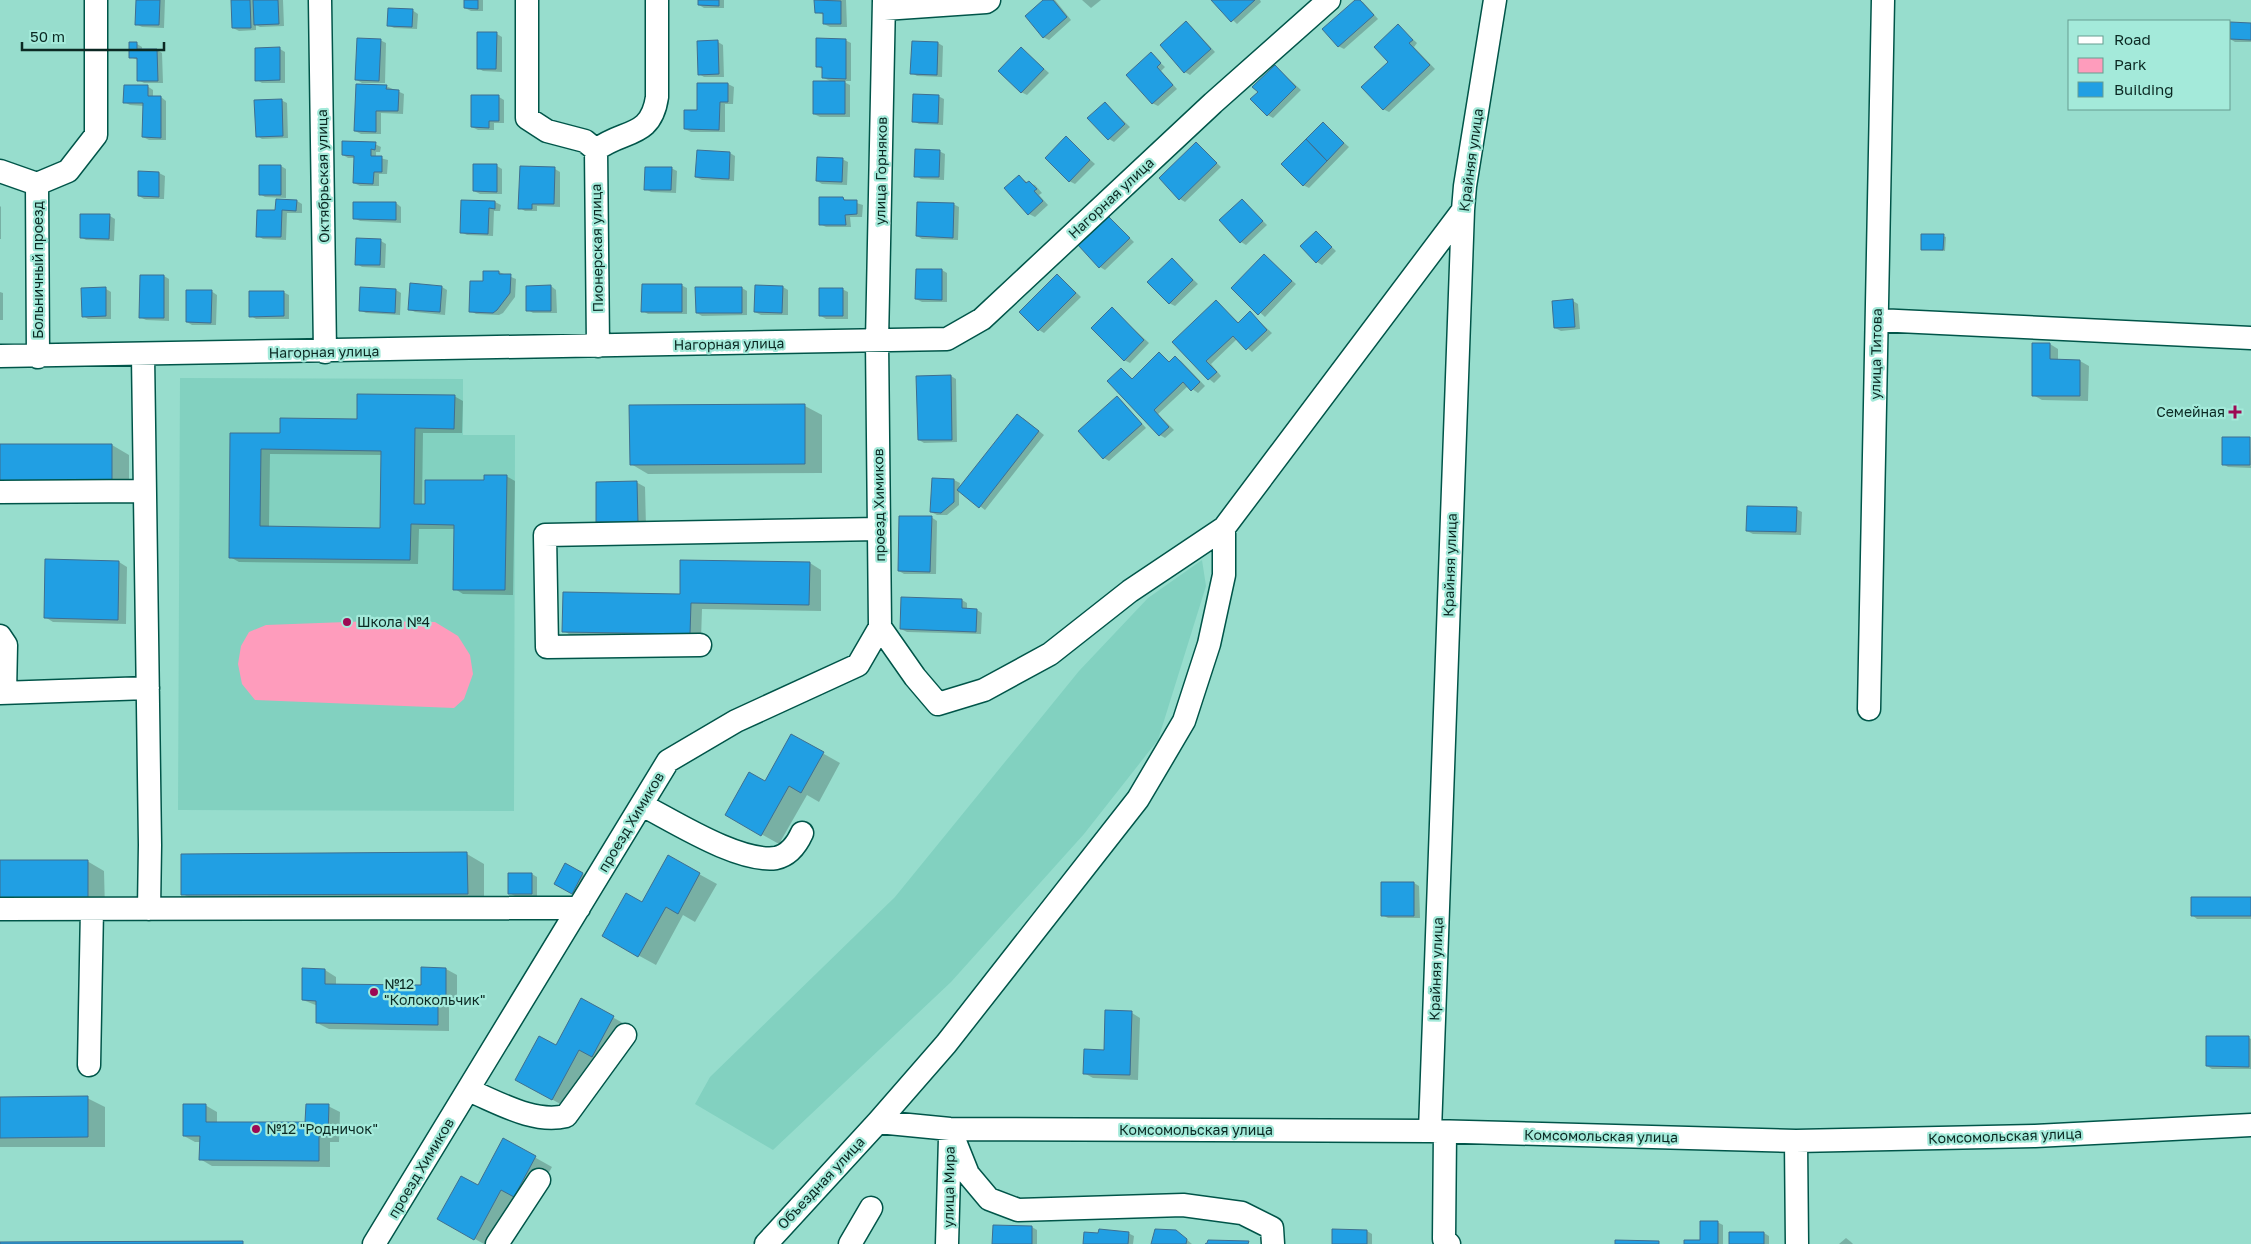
<svg xmlns="http://www.w3.org/2000/svg" width="2251" height="1244" viewBox="0 0 2251 1244" font-family="'Golos Text',sans-serif">
<rect width="100%" height="100%" fill="#97ddcd"/>
<path fill="#82d1c0" d="M180 378 463 379V435H515L514 811 178 810Z
M1202 560 1206 586 1158 740 1084 834 951 982 773 1150 695 1104 710 1077 895 897 1079 671 1148 598Z"/>
<path fill="#fe9cbc" d="M373 621 435 622 458 636 470 655 473 674 464 699 454 708 255 700 242 684 238 664 241 646 249 632 266 625Z"/>
<path fill="#0003" fill-rule="evenodd" d="M137 0H165L164 28 142 27 136 24Z
M232 0H283L284 26 260 27 256 25V30L239 31 233 28Z
M466 0H483V11H471L465 8Z
M699 0H724V8H704L699 5Z
M820 0H846L847 27H830L824 24V15L816 12Z
M1045 0H1055L1071 20 1049 40 1043 37Z
M1082 0H1101L1091 8Z
M1212 0H1260L1261 2 1237 24Z
M1356 0 1363 2 1378 19 1344 49 1338 46Z
M412 10 418 14 417 29 394 28 388 25Z
M1186 23 1191 26 1215 52 1190 75 1185 72Z
M2230 23 2251 24V42H2235L2230 39Z
M1398 26 1417 43 1414 47 1435 69 1389 112 1383 109 1389 62Z
M497 34 502 37V72L483 71 478 68Z
M380 40 386 43 385 83H362L357 80Z
M845 40 851 43V81H842L850 85V117H820L814 114 832 82 824 78 822 69 817 66Z
M698 42H718L723 45 724 77H704L699 74Z
M938 43 943 46 942 77 917 76 912 73Z
M137 44 142 47V50H157L162 53 163 83H144L138 80V60L130 57Z
M1021 48 1049 73 1027 95 1021 92Z
M280 49 285 52V83H262L257 80Z
M1151 54 1165 67 1161 71 1177 89 1158 106 1152 103Z
M1275 66 1301 90 1273 118 1268 115 1259 92Z
M698 84H728L734 87 733 104H725V132H691L685 129 698 111Z
M147 86 153 90V97H161L166 101V140H149L143 137 144 106 130 105 124 102Z
M386 86 404 94 403 114 381 113V134H361L355 131Z
M938 96 944 99 943 125 919 124 914 121Z
M499 97 504 100V123H494V130H478L472 127Z
M281 100 287 103 288 138 262 139 257 136Z
M1105 103 1130 127 1114 142 1109 139Z
M1323 124 1349 147 1309 188 1303 185Z
M1066 138 1095 164 1075 184 1069 181Z
M375 144 381 147 380 152H376V157L388 160 387 174H379V186H360L354 183 355 158H348L343 155Z
M1197 144 1221 167 1185 202 1180 199Z
M939 151 945 154 944 180 921 179 916 176Z
M730 153 735 156 734 181 702 180 696 177Z
M842 159 848 162 847 185 822 184 817 181Z
M281 166 286 169V198L265 197 260 194Z
M474 166H497L502 169V194H480L474 191Z
M521 168 555 169 560 172V207L537 206V211H525L520 208Z
M671 168 677 171 676 193 651 192 646 189Z
M140 172 159 173 165 176 164 199H144L139 196Z
M1019 176 1028 183 1035 185 1042 193 1039 195 1048 205 1035 217 1029 214Z
M843 199 863 205 862 217H850L851 227H826L820 224Z
M1242 200 1267 225 1246 245 1241 242Z
M297 201 302 204V213H287L286 240 263 239 258 236 277 212Z
M462 201 495 202 501 205 500 211H494L493 236 467 235 461 232Z
M354 203H396L401 207V223L360 221 354 218Z
M953 204 959 207 958 240 922 239 917 236Z
M0 206 1 207V239H0Z
M110 216 115 219 114 241 86 240 81 237Z
M1108 217 1134 242 1105 270 1100 267Z
M1316 232 1336 251 1322 265 1317 262Z
M1943 236 1946 237 1945 251 1923 249Z
M381 241 386 244 385 268 362 267 357 264Z
M1264 255 1296 284 1265 317 1233 288Z
M1173 260 1198 284 1175 306 1169 303Z
M942 270 947 273V302H922L916 299Z
M499 272 516 279 515 297 503 313 499 315 476 314 471 311 484 282Z
M1058 275 1081 297 1044 333 1039 330Z
M141 276H164L169 279V321L146 320 140 317Z
M681 285 687 288V314H648L643 311Z
M551 286 556 290 557 313H533L528 310 527 287Z
M442 287 447 290 445 315 415 312 409 309Z
M756 287H783L788 290V315H761L755 312Z
M742 288 747 291V315L702 316 697 313Z
M106 289 111 292V319H88L83 316Z
M842 289 848 292V319H826L821 316Z
M396 290 401 293 400 315 366 313 360 310Z
M211 291 217 295 216 325H192L187 322Z
M0 292 3 293V320H0Z
M283 292 289 295V319H256L251 316Z
M1573 301 1578 304 1580 329 1561 331 1555 328Z
M1216 302 1239 323 1250 313 1272 333 1252 352 1237 339 1211 364 1221 376 1214 383 1209 379 1173 342Z
M1112 309 1149 343 1130 363 1124 360Z
M2050 344 2058 349V361H2080L2089 366 2088 401 2042 400 2033 395Z
M1159 354 1170 363 1176 358 1181 361 1205 386 1198 393 1188 386 1158 414 1174 430 1165 438 1160 435 1109 381 1122 369 1133 379Z
M951 376 956 379 957 442 924 443 919 440Z
M454 396 463 401 462 433H423L422 506 485 482 506 476 515 481 513 595 463 594 455 589V529H419L418 564 239 562 230 557 232 434H281L358 420ZM270 454 382 455 381 529 269 527Z
M1117 398 1122 401 1146 428 1109 461 1104 458Z
M805 406 822 415V473L648 474 631 464Z
M1023 418 1044 435 985 510 959 490V505L947 515H937L931 512 933 480H954L960 483 959 489Z
M2250 439 2251 468 2228 467 2223 464Z
M0 445H112L129 455V492Z
M636 482 645 487 646 526H606L597 522Z
M1796 509 1802 512 1801 535 1753 534 1747 531Z
M931 517 937 521 936 574H904L899 571Z
M119 562 127 567 126 624 53 622 45 617Z
M810 563 821 570V611L702 609 701 640 575 638 564 631 681 595Z
M962 600 967 603V610H977L982 613 981 634 907 632 901 629Z
M792 736 840 763 819 802 807 795 779 844 727 815 766 783Z
M467 854 484 864V903L200 904 183 894 182 855Z
M668 857 717 884 695 922 683 915 656 965 603 936 642 903Z
M0 861H87L104 871 105 910Z
M566 865 588 877 578 896 555 884Z
M532 874 537 877V896H515L509 893Z
M1414 883 1419 886 1420 918H1388L1382 915Z
M2251 898V919H2197L2192 915Z
M446 969 457 975V1005H449V1031L329 1029 317 1023 318 1006 303 1000 325 970 336 977V985L422 987Z
M582 1000 630 1027 569 1109 534 1089Z
M1132 1013 1140 1018 1138 1080 1093 1078 1084 1073 1105 1052Z
M2249 1038 2251 1039V1069H2212L2207 1066Z
M0 1098H87L105 1107V1147H0Z
M205 1105 217 1112V1123L307 1124 328 1106 340 1112 339 1142H330V1167L212 1166 200 1159 201 1142H195L184 1136Z
M504 1140 552 1167 531 1205 494 1244H484L439 1219 478 1186Z
M1717 1222 1723 1225V1244H1685L1702 1241Z
M1032 1227 1037 1230V1244H994Z
M1334 1230 1367 1231 1372 1234V1244H1333Z
M1176 1231 1192 1244H1153Z
M1128 1233 1134 1236 1133 1244H1084Z
M1764 1233 1769 1236V1244H1730Z
M1846 1238 1851 1242 1853 1244H1839Z"/>
<path fill="#219fe3" stroke="#3f6f90" fill-rule="evenodd" d="M136 0H160L159 25H135Z
M231 0H250L251 28H232Z
M253 0H278L279 24 254 25Z
M464 0H478V9L464 8Z
M698 0H719V6L698 5Z
M814 0 841 1V24H823V13H815Z
M1043 0H1053L1067 17 1043 38 1025 16Z
M1211 0H1255L1231 22Z
M1355 0H1360L1374 15 1338 47 1322 29Z
M388 8 413 9 412 27 387 26Z
M1186 21 1211 49 1184 73 1160 45Z
M2230 22 2251 23V40L2230 39Z
M1398 24 1413 40 1409 43 1430 65 1383 110 1361 87 1388 62 1374 47Z
M477 32H497L496 69H477Z
M357 38 381 39 379 81 355 80Z
M816 38 846 39V79L822 78V67H816Z
M718 40 719 74 698 75 697 41Z
M912 41 938 42 937 75 910 74Z
M129 42H137V49H157L158 81H137V58H129Z
M280 47V80L255 81V48Z
M1021 47 1044 69 1021 93 998 71Z
M1151 52 1161 63 1157 67 1173 85 1152 104 1126 75Z
M1275 65 1296 87 1267 116 1250 99 1258 92 1252 87Z
M813 81H845V114H813Z
M697 83H728V102H720L719 130 684 129V110H697Z
M356 84 387 85 386 89 399 90 398 111H376V132L354 131Z
M124 85H148V96H161V138L142 137 143 103H123Z
M913 94 939 95 938 123 912 122Z
M471 95H499V121H489V128L471 127Z
M282 99 283 136 256 137 254 100Z
M1105 102 1125 124 1108 140 1087 118Z
M1323 122 1344 143 1327 161 1306 139Z
M1066 136 1090 160 1069 182 1045 158Z
M1306 139 1327 161 1303 186 1281 164Z
M342 141 376 142 375 150 371 149V156H382V172H374L373 184 353 183 354 156 342 155Z
M1196 142 1217 163 1179 200 1159 178Z
M915 149 940 150 939 177H914Z
M697 150 730 152 729 179 695 177Z
M817 157 843 158 842 182 816 181Z
M473 164H497V192L473 191Z
M259 165H281V195H259Z
M520 166 555 167 554 204H532V209H518Z
M645 167H672L671 190H644Z
M138 171 159 172V197L138 196Z
M1019 175 1026 183 1029 181 1037 189 1034 191 1043 201 1028 215 1004 188Z
M819 197H843L844 200H857V214L845 215 846 225H819Z
M276 199 297 200 296 211 282 210 281 237H256L257 210H275Z
M1242 199 1263 221 1240 243 1219 220Z
M461 200 495 201V209L489 208 488 234 460 233Z
M353 202H396V220L353 219Z
M917 202 954 203 953 238 916 236Z
M80 214H110L109 239 80 238Z
M1108 216 1130 238 1099 268 1078 245Z
M1316 231 1332 247 1316 263 1300 246Z
M1921 234H1944L1943 250H1921Z
M356 238 381 239 380 265H355Z
M1264 254 1292 281 1258 315 1231 288Z
M1172 258 1193 280 1169 304 1147 282Z
M916 269H942V300L915 299Z
M483 271H499V274H511L510 293 497 310 493 313 469 312 470 281H483Z
M1057 274 1076 293 1038 331 1019 312Z
M140 275H164V318H139Z
M410 283 442 286 440 312 408 310Z
M642 284H682V312H641Z
M551 285V311H526V286Z
M755 285 783 286 782 313 754 312Z
M106 287V316L82 317 81 288Z
M360 287 396 289 395 313 359 311Z
M695 287H742V313H696Z
M819 288H843V316H819Z
M186 290H212L211 323 186 322Z
M249 291H284V316L249 317Z
M1573 299 1575 327 1554 328 1552 301Z
M1216 300 1238 323 1250 311 1267 330 1246 350 1233 336 1206 361 1217 372 1208 380 1172 342Z
M1112 307 1144 340 1124 361 1091 328Z
M2032 343H2050V359L2080 360V396H2032Z
M1159 352 1169 362 1175 356 1200 382 1191 391 1183 382 1154 410 1169 427 1159 436 1107 381 1121 368 1132 379Z
M951 375 952 440H918L916 376Z
M357 394 455 395 454 429 415 428 414 504H425V480H484V475H507L505 590H453L454 525 411 524 410 560 229 558 230 433H280V418L357 419ZM261 449 381 451 380 528 260 526Z
M1117 396 1142 424 1103 459 1078 431Z
M805 404V464L630 465 629 405Z
M1017 414 1039 431 979 508 957 490Z
M2222 437H2250V465H2222Z
M0 444H112V483L0 482Z
M932 478 954 479V502L941 513 930 512Z
M637 481 638 522H596V482Z
M1747 506 1797 507 1796 532 1746 531Z
M899 516H932L930 572 898 571Z
M45 559 119 561 118 620 44 618Z
M680 560 810 562 809 605 691 603 690 634 562 632 563 592 680 594Z
M901 597 962 599V608L977 609 976 632 900 629Z
M791 734 824 752 801 793 789 786 761 836 725 815 749 772 765 781Z
M467 852 468 894 181 895V854Z
M668 855 700 873 678 914 666 907 638 957 602 936 626 893 642 902Z
M0 860H88V900L0 901Z
M565 863 583 873 572 894 554 884Z
M508 873H532V894H508Z
M1381 882H1414V916H1381Z
M2191 897H2251V916H2191Z
M421 967 446 968V999H438V1025L316 1023V1001L302 1000V968L325 969V984L421 985Z
M581 998 614 1016 592 1057 579 1050 552 1100 515 1080 539 1036 556 1045Z
M1105 1010 1132 1011 1130 1075 1083 1074 1084 1049 1104 1050Z
M2206 1036H2249V1067L2206 1066Z
M88 1096V1137L0 1138V1097Z
M183 1104H206V1122H305L306 1104H329L328 1136H319V1161L199 1160 200 1136H183Z
M503 1138 536 1156 514 1197 501 1190 474 1240 437 1219 461 1176 478 1185Z
M1700 1221H1718V1244H1684V1240H1700Z
M993 1225 1032 1226V1244H992Z
M1099 1229 1129 1232 1128 1244H1083L1084 1232 1098 1233Z
M1155 1229 1176 1230 1187 1239 1186 1244H1151Z
M1332 1229 1367 1230V1244H1332Z
M1729 1232H1764V1244H1729Z
M1208 1240 1249 1241 1248 1244H1205L1207 1243Z
M1615 1240 1659 1241V1244H1615Z
M243 1241V1244H0V1242Z"/>
<g fill="none" stroke-linecap="round" stroke-linejoin="round">
<defs>
<path id="minor" d="M320 0 325 352
M527 0V118L547 131 585 141 596 150
M884 9 986 2 989 0
M0 171 37 184
M1877 320 2251 338
M598 346 596 150C623 129 651 139 657 97V0
M143 355 150 845 149 909
M0 356 947 339 982 319 1213 103 1329 0
M38 357 37 184 68 171 96 135V0
M0 492 145 491
M1224 528V575L1209 644 1184 721 1138 799 946 1044 878 1122 950 1129 1430 1131 1796 1141 2035 1136 2251 1125
M880 627 915 677 938 704 984 690 1050 654 1130 591 1224 528 1463 210
M0 636 6 645 5 693
M700 645 547 647 545 535 879 529
M0 693 148 688
M1869 709 1883 0
M642 805C675 822 739 863 776 858 790 855 797 844 802 833
M0 909 579 908
M89 1065 92 909
M468 1090C498 1102 533 1124 566 1116L625 1035
M950 1129 968 1174 989 1199 1018 1210 1183 1205 1242 1213 1272 1228 1273 1244
M1430 1131 1463 210 1465 186 1495 0
M1445 1132 1444 1239 1449 1244
M1796 1141 1797 1244
M374 1244 668 761 736 721 858 665 880 627 877 341 884 0
M497 1244 539 1180
M766 1244 878 1122
M850 1244 871 1208
M947 1244 950 1138"/>
</defs>
<use href="#minor" stroke="#005549" stroke-width="25"/>
<use href="#minor" stroke="#fff" stroke-width="22"/>
</g>
<g fill="#9d0954" stroke="#a4eada" stroke-width="2">
<path d="M2232.5 404.5h5v5h5v5h-5v5h-5v-5h-5v-5h5z"/>
<circle cx="347" cy="622" r="5"/>
<circle cx="374" cy="992" r="5"/>
<circle cx="256" cy="1129" r="5"/>
</g>
<g text-anchor="middle" stroke-width="4.5" stroke-linejoin="round" paint-order="stroke">
<g font-size="14" fill="#0b2923" stroke="#a4eada">
<text transform="translate(1471 160) rotate(-82)" y="5">Крайняя улица</text>
<text transform="translate(881 171) rotate(-89)" y="5">улица Горняков</text>
<text transform="translate(323 176) rotate(-91)" y="5">Октябрьская улица</text>
<text transform="translate(1111 198) rotate(-43)" y="5">Нагорная улица</text>
<text transform="translate(597 248) rotate(-91)" y="5">Пионерская улица</text>
<text transform="translate(38 270) rotate(-90)" y="5">Больничный проезд</text>
<text transform="translate(729 344) rotate(-1)" y="5">Нагорная улица</text>
<text transform="translate(324 352) rotate(-1)" y="5">Нагорная улица</text>
<text transform="translate(1876 354) rotate(-89)" y="5">улица Титова</text>
<text transform="translate(879 505) rotate(-91)" y="5">проезд Химиков</text>
<text transform="translate(1450 565) rotate(-88)" y="5">Крайняя улица</text>
<text transform="translate(631 822) rotate(-59)" y="5">проезд Химиков</text>
<text transform="translate(1436 969) rotate(-88)" y="5">Крайняя улица</text>
<text x="1196" y="1135">Комсомольская улица</text>
<text transform="translate(1601 1136) rotate(1)" y="5">Комсомольская улица</text>
<text transform="translate(2005 1136) rotate(-2)" y="5">Комсомольская улица</text>
<text transform="translate(421 1168) rotate(-59)" y="5">проезд Химиков</text>
<text transform="translate(821 1183) rotate(-47)" y="5">Объездная улица</text>
<text transform="translate(949 1187) rotate(-89)" y="5">улица Мира</text>
</g>
<g font-size="14" fill="#0b2923" stroke="#a4eada" text-anchor="start">
<text x="2225" y="417" text-anchor="end">Семейная</text>
<text x="357" y="627">Школа №4</text>
<text x="384" y="989">№12<tspan x="384" dy="16">"Колокольчик"</tspan></text>
<text x="266" y="1134">№12 "Родничок"</text>
</g>
</g>
<rect x="2068" y="20" width="162" height="90" fill="#a4eada" stroke="#679d91"/>
<rect x="2078" y="36" width="25" height="8" fill="#ffffff" stroke="#679d91"/>
<text x="2114" y="45" font-size="15" fill="#0b2923">Road</text>
<rect x="2078" y="58" width="25" height="15" fill="#fe9cbc" stroke="#679d91"/>
<text x="2114" y="70" font-size="15" fill="#0b2923">Park</text>
<rect x="2078" y="82" width="25" height="15" fill="#219fe3" stroke="#679d91"/>
<text x="2114" y="95" font-size="15" fill="#0b2923">Building</text>
<path d="M22 42v8h142v-8" fill="none" stroke="#0b2923" stroke-width="2.5"/>
<text x="30" y="42" font-size="15" fill="#0b2923" stroke="#a4eada" stroke-width="4" paint-order="stroke">50 m</text>
</svg>
